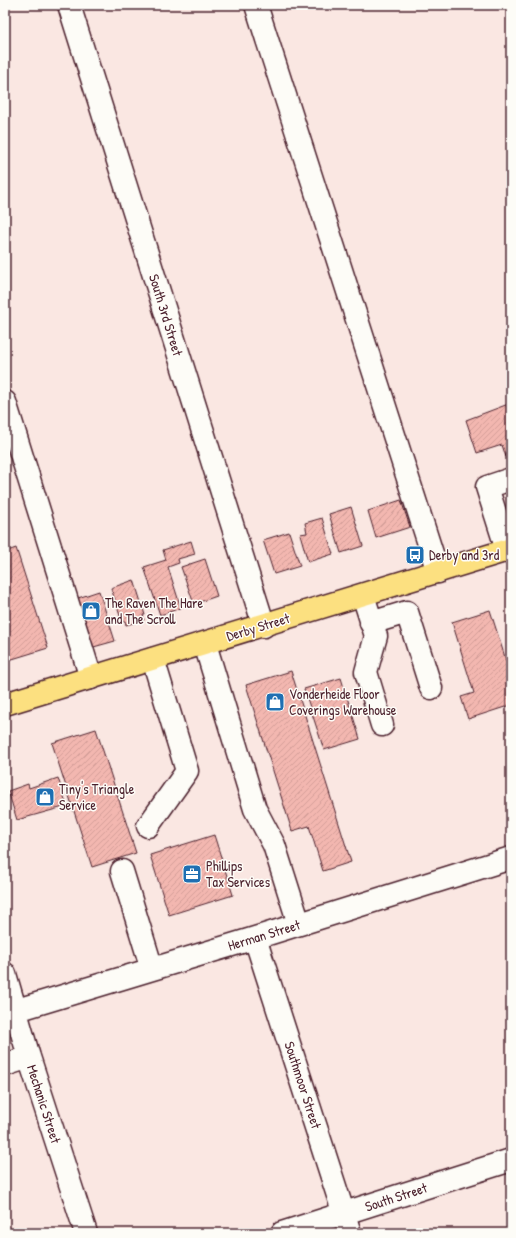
<svg xmlns="http://www.w3.org/2000/svg" width="516" height="1238" viewBox="0 0 516 1238" font-family="'Patrick Hand',sans-serif">
<defs>
<pattern id="building-hatch" width="6" height="6" patternUnits="userSpaceOnUse"><rect width="6" height="6" fill="#f3b7b0"/><path d="M-1 1l2-2M0 6l6-6M5 7l2-2" fill="none" stroke="#d29d98"/></pattern>
</defs>
<rect width="100%" height="100%" fill="#fae7e2"/>
<filter id="ink" filterUnits="userSpaceOnUse"><feTurbulence type="fractalNoise" baseFrequency=".025" numOctaves="2"/><feDisplacementMap in="SourceGraphic" scale="8" xChannelSelector="R" yChannelSelector="G"/><feConvolveMatrix kernelMatrix="1 2 1 2 8 2 1 2 1" color-interpolation-filters="sRGB"/></filter>
<g filter="url(#ink)">
<path fill="url(#building-hatch)" stroke="#4a1f2b" d="M511 403V455L506 457 502 445 477 453 466 420Z
M401 500 410 527 376 538 368 511Z
M351 507 363 546 341 553 329 514Z
M322 518 333 554 308 562 300 534 307 533 305 523Z
M289 532 300 566 274 574 263 540Z
M191 541 195 554 178 559 179 563 168 567 181 608 160 615 144 567 166 560 163 550Z
M16 548 48 648 9 660 5 647V552Z
M205 559 217 596 194 604 181 567Z
M134 580 145 615H143L144 620 126 625 125 621 122 622 111 588Z
M99 591 115 641 90 648 75 599Z
M490 610 511 676V705L468 719 461 697 474 693 452 622Z
M291 671 351 862 323 871 309 826 292 831 246 685Z
M341 678 360 739 324 750 304 689Z
M96 729 136 853 92 867 52 743Z
M58 778 67 806 17 820 8 791 28 784 29 788Z
M214 835 233 895 169 915 150 855Z"/>
<g fill="none" stroke-linecap="round" stroke-linejoin="round">
<defs>
<path id="minor" d="M69 5 264 626
M256 5 438 572
M5 402 91 678
M507 550 487 487 511 479
M363 595 376 636 366 672 382 725
M371 623 407 612 431 688
M205 644 255 809 274 845 299 924
M148 826 187 771 153 659
M122 871 152 969
M255 938 350 1233
M5 974 29 1057 86 1233
M17 1010 255 938 511 858
M5 1065 29 1057
M282 1233 511 1160"/>
<path id="major" d="M5 704 511 549"/>
</defs>
<use href="#minor" stroke="#4a1f2b" stroke-width="25"/>
<use href="#major" stroke="#4a1f2b" stroke-width="25"/>
<use href="#minor" stroke="#fdfcf7" stroke-width="22"/>
<use href="#major" stroke="#fce080" stroke-width="22"/>
</g>
</g>
<defs>
<symbol id="bus-square" viewBox="-11 -11 22 22"><rect x="-9" y="-9" width="18" height="18" rx="4" fill="#1f6fb2" stroke="#fdfcf7"/><path d="M-5-6H5V4H4V6H2V4H-2V6H-4V4H-5ZM-3.5-4V0h7V-4ZM-3.5 1.2v1.5H-2V1.2ZM2 1.2v1.5H3.5V1.2Z" fill="#fff"/></symbol>
<symbol id="shop-square" viewBox="-11 -11 22 22"><rect x="-9" y="-9" width="18" height="18" rx="4" fill="#1f6fb2" stroke="#fdfcf7"/><path d="M-5-2.5h2.3a2.7 3.5 0 0 1 5.4 0H5L5.5 6h-11ZM-1.5-2.5h3a1.5 2.3 0 0 0-3 0Z" fill="#fff"/></symbol>
<symbol id="office-square" viewBox="-11 -11 22 22"><rect x="-9" y="-9" width="18" height="18" rx="4" fill="#1f6fb2" stroke="#fdfcf7"/><path d="M-6-3h4V-5.5h4V-3h4V5H-6ZM-1-4.5V-3h2v-1.5ZM-6 0V1H6V0Z" fill="#fff"/></symbol>
</defs>
<g fill-rule="evenodd">
<use href="#bus-square" x="404" y="544" width="22" height="22"/>
<use href="#shop-square" x="80" y="600" width="22" height="22"/>
<use href="#shop-square" x="264" y="691" width="22" height="22"/>
<use href="#shop-square" x="34" y="786" width="22" height="22"/>
<use href="#office-square" x="181" y="863" width="22" height="22"/>
</g>
<g text-anchor="middle" stroke-width="3" stroke-linejoin="round" paint-order="stroke">
<g font-size="14" fill="#4a1f2b" stroke="#fdfcf7">
<text transform="translate(166 315) rotate(73)" y="5">South 3rd Street</text>
<text transform="translate(258 627) rotate(-17)" y="5">Derby Street</text>
<text transform="translate(264 935) rotate(-17)" y="5">Herman Street</text>
<text transform="translate(303 1085) rotate(72)" y="5">Southmoor Street</text>
<text transform="translate(44 1104) rotate(72)" y="5">Mechanic Street</text>
<text transform="translate(396 1197) rotate(-18)" y="5">South Street</text>
</g>
<g font-size="14" fill="#4a1f2b" stroke="#fdfcf7" text-anchor="start">
<text x="429" y="560">Derby and 3rd</text>
<text x="105" y="608">The Raven The Hare<tspan x="105" dy="16">and The Scroll</tspan></text>
<text x="289" y="699">Vonderheide Floor<tspan x="289" dy="16">Coverings Warehouse</tspan></text>
<text x="59" y="794">Tiny's Triangle<tspan x="59" dy="16">Service</tspan></text>
<text x="206" y="871">Phillips<tspan x="206" dy="16">Tax Services</tspan></text>
</g>
</g>
<rect width="516" height="1238" fill="none" stroke="#fdfcf7" stroke-width="20"/>
<rect x="10" y="10" width="496" height="1218" fill="none" stroke="#4a1f2b" stroke-width="1.5" filter="url(#ink)"/>
</svg>
